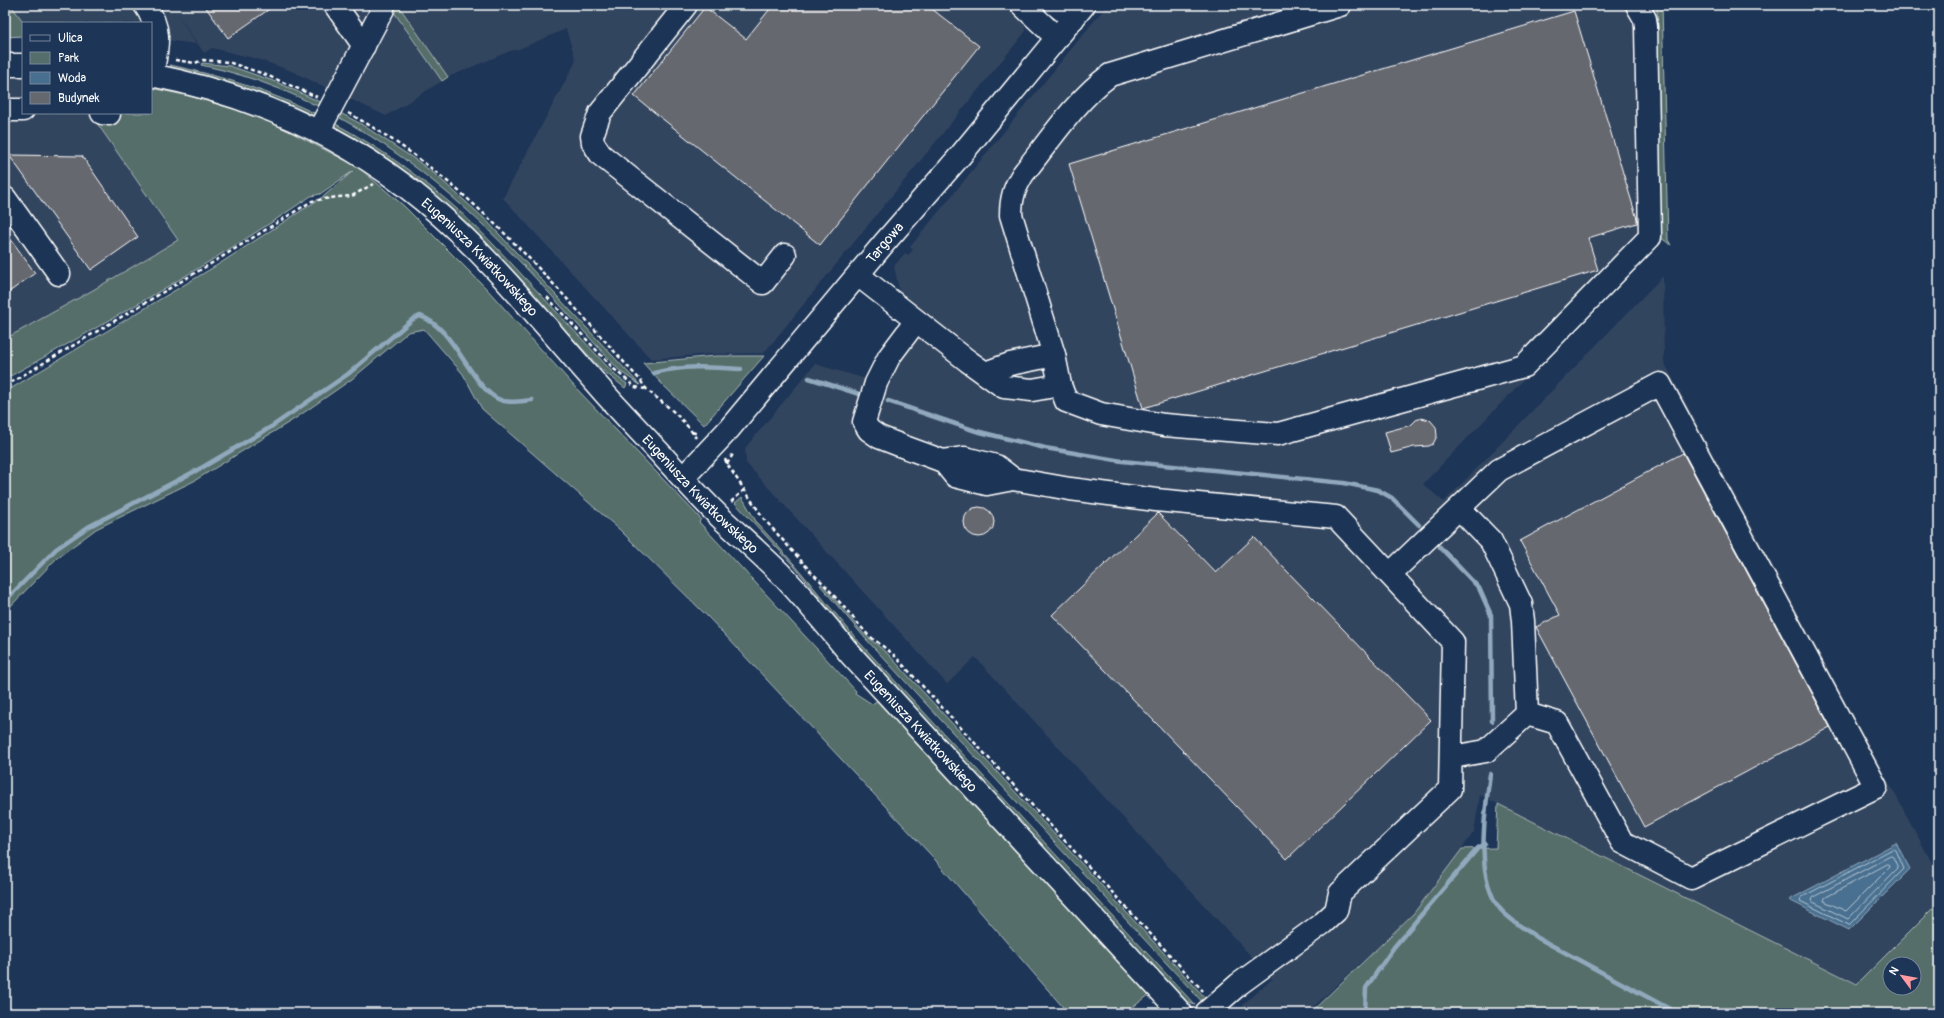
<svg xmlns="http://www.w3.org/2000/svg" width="1944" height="1018" viewBox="0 0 1944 1018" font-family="Pangolin,sans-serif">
<rect width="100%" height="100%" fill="#1d3557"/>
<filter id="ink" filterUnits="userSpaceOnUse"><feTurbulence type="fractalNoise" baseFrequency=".025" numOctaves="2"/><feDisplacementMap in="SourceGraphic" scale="8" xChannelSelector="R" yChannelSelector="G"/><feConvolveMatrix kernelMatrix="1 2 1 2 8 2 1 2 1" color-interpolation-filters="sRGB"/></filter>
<g filter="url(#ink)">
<path fill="#33445e" d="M12 5H389L442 81 386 116 289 70 257 59 212 48 204 53 178 15 196 44 151 38V23H24Z
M398 5H1029L1022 13 1026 31 764 353 709 354 651 359 503 198 576 61 566 29 519 49 510 51 448 77Z
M1107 5H1657L1661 238 1423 484 1444 502 1663 276 1664 362 1939 876V902L1857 984 1480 795 1474 832 1414 913 1307 1013H1249L1242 1005 1272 979 975 657 947 684 746 463 745 448 815 364 890 386 894 371 933 319 900 294 894 266 905 253 908 255 913 250 910 247Z
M5 78H23V113H90L178 240 93 290 5 339Z"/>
<path fill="#556e6b" stroke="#aab6b5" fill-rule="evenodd" d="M5 5H11L24 23 23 36 5 37Z
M389 5H398L448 77 442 81Z
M1657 5H1662L1668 240 1671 245 1661 238Z
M202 63 230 66 276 82 316 100 361 124 416 160 436 175 486 220 640 385 621 372C575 323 531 270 482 224 404 150 308 87 201 65Z
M170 65C279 88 364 130 449 202 476 225 500 251 524 277 555 310 586 343 616 376L627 384 625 388 601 369 535 297 443 205 173 69Z
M151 88 189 96 239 110 275 124 358 167 404 206 485 287 575 387 701 519 699 522 856 691 855 693 872 704 878 700 1149 995 1125 1013H1068L930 854 709 618 620 530 482 409 463 374 424 329 408 332 352 379 296 418 194 481 96 529 57 558 5 612V392L219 264 324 196 353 171 320 194 311 196C213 263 109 321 5 379V339L93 290 178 240 90 113H151Z
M715 356H764L704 425 662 384 643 363Z
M742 497 757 523 794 564 860 643 1195 1005 1184 1001 868 658 794 566 735 503Z
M822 584 862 632 889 655 1210 1003 1206 1006 864 637 820 585Z
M1498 804 1857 984 1939 902V1013H1310L1414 913 1462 849 1496 848ZM1890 964H1914V988H1890Z"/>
<path fill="#486f90" stroke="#91a9bc" d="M1896 843 1910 869 1849 930 1789 900Z"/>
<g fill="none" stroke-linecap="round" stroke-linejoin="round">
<path stroke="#b6c5d3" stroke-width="1" d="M1893 849 1896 850 1904 869 1849 925 1800 901 1801 898Z
M1891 856 1893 857 1898 868 1848 919 1811 901 1812 898Z
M1888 864 1890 865V867L1846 911 1824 901 1825 898Z"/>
<path stroke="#91a9bc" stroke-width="4.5" d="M654 373C684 365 711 367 741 369
M809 378 859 394
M888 401 976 431 1045 448 1122 461 1344 483 1378 490 1392 498 1419 525
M1440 547 1479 588 1491 615 1492 721
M5 601 56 549 88 527 203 467 271 427 348 374 413 319 420 316C454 327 470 385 498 399 508 404 521 401 532 400
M1490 774C1485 812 1474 879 1501 910 1511 921 1525 929 1538 938L1677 1013
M1365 1013 1366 988 1394 947 1478 848 1485 844"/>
</g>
<path fill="#666870" stroke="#fff" d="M204 5H275L228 38Z
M773 5H927L979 46 820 245 634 96 705 7 746 39Z
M1574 11 1637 219V223L1588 238 1598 270 1143 408 1069 164Z
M9 155 82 156 138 237 91 270Z
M5 231 35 273 5 295Z
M1421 418 1430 420 1436 427 1437 436 1433 444 1429 446 1414 447 1391 453 1385 432 1411 425 1416 420Z
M1683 453 1830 727 1644 827 1536 627 1560 615 1520 541Z
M964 522a15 15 0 1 1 30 0a15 15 0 1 1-30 0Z
M1158 513 1216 573 1254 537 1431 720 1287 859 1052 615Z"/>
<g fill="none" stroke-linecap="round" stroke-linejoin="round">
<defs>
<g id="minor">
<path d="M145 5C163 31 157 47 152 75"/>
<path d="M335 5 364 46"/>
<path d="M686 5 600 113 592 136 593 143 601 155 763 283 785 255"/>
<path d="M1022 5 1057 38"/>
<path d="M1056 5 1073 19"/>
<path d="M1340 5 1110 75C1075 101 1050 140 1023 174 1014 188 1011 199 1011 215L1054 355 1060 385 1066 401 1101 414 1164 425 1278 434 1524 366 1650 237 1646 27 1645 19 1637 5"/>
<path d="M5 110H23"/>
<path d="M102 113 109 114"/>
<path d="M318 132 383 9 380 5"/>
<path d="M5 198 59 274"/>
<path d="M858 275 968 361 1004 387 1032 390 1060 385"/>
<path d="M916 321 889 357 876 383 864 422 869 430 879 437 902 446 943 461 965 458 996 466 1013 479"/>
<path d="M985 373 1010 364 1054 355"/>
<path d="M943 461 955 476 987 484 1013 479 1070 489 1156 500 1336 517 1453 642 1450 789 1340 893 1336 911 1323 923 1239 984 1207 1012"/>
<path id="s1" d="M683 478 729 429 885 242 960 156 1084 5"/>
<path d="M1390 574 1499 470 1660 384 1876 787 1691 878 1622 842 1557 723 1527 714"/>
<path d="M1452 757 1486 751 1527 714 1523 621 1521 604 1491 541 1460 509"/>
</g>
<g id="major">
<path d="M5 65H23"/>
<path id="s2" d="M151 75C243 93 330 129 405 186 477 241 533 312 593 380 614 405 637 428 659 452 679 474 698 496 720 517 740 536 761 554 781 574 806 600 828 627 851 655L1181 1013"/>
</g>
</defs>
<use href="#minor" stroke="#fff" stroke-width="25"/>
<use href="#major" stroke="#fff" stroke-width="25"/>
<path stroke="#fff" stroke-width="2.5" stroke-dasharray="4 3" stroke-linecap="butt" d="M175 60 195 63 203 60 228 62 264 74 317 97
M348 113C466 177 552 283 641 381 646 391 655 396 663 403 675 412 688 425 696 438
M547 297 614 369 635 387 645 389
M5 386 212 263 312 201 337 197 352 196 373 184
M692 432 698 434
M725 459 727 464 764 519 812 573 824 584 868 635 893 654 1203 991
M727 464 733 454
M731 502 744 490"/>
<use href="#minor" stroke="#1d3557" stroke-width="22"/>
<use href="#major" stroke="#1d3557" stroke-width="22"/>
</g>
</g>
<g text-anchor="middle" stroke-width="3" stroke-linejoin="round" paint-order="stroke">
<g font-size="14" fill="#fff" stroke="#1d3557">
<text dy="5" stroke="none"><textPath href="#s1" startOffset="310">Targowa</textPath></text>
<text dy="5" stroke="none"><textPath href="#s2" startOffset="383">Eugeniusza Kwiatkowskiego</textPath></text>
<text dy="5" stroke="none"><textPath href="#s2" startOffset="707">Eugeniusza Kwiatkowskiego</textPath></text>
<text dy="5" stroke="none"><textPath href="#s2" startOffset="1031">Eugeniusza Kwiatkowskiego</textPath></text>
</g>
</g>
<rect width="1944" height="1018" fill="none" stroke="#1d3557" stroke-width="20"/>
<rect x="10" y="10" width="1924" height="998" fill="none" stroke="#fff" stroke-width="1.5" filter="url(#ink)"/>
<rect x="22" y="22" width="130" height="92" fill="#1d3557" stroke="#77869a"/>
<rect x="30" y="35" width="20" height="6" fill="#1d3557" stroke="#77869a"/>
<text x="58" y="42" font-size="12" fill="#ffffff">Ulica</text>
<rect x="30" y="52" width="20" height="12" fill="#556e6b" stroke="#77869a"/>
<text x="58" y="62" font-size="12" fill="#ffffff">Park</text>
<rect x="30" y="72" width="20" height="12" fill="#486f90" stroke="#77869a"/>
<text x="58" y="82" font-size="12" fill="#ffffff">Woda</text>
<rect x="30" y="92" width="20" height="12" fill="#666870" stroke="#77869a"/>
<text x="58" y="102" font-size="12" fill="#ffffff">Budynek</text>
<g transform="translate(1902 976) rotate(302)"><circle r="19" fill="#1d3557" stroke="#77869a"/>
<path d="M0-3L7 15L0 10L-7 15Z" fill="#ff9aa2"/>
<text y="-6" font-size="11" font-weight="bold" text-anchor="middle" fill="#ffffff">N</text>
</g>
</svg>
